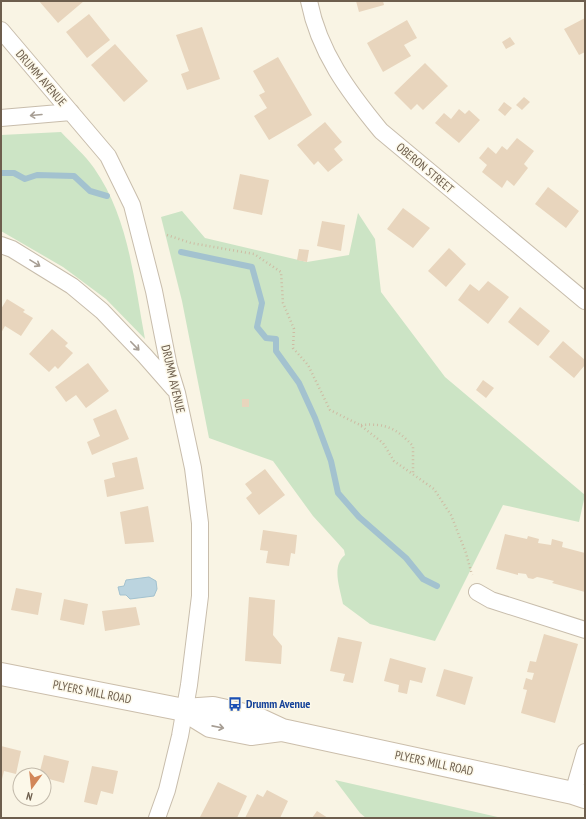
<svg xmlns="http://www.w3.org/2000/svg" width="586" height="819" viewBox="0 0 586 819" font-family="'PT Sans Narrow',sans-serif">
<rect width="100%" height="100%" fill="#f9f4e4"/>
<path fill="#cce4c5" d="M61 132C72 144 85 155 94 168 129 218 134 281 145 339L106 299 63 267 1 231V135Z
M182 211 205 238 307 262 349 255 358 213 375 239 381 292 445 377 585 495 579 522 503 505 435 641 370 624 343 604C340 588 331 566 345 555L344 550 313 516 273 461 209 438 182 301 161 217Z
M335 780 502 818H366L360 813Z"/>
<path fill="#bbd4df" stroke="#a3c2cf" d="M149 577 156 581 157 589 154 596 130 599 126 595H120L118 587 124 586 126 580Z"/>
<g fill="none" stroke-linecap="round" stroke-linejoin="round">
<path stroke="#a3c2cf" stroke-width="6" d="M1 173H14L25 179 37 175 74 176 90 191 107 196
M181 252 252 267 262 303 257 327 266 338 276 339V351L299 383 315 418 331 461 338 493 359 517 406 558 423 579 437 586"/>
</g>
<path fill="#e8d5bd" d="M39 1H84L58 23Z
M356 1H383L384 5 359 12Z
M89 14 110 40 87 58 66 32Z
M585 18V52L579 55 564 29Z
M407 20 417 38 404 45 411 56 383 72 367 43Z
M202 27 220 79 187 90 181 74 189 71 176 35Z
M510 37 515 44 506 49 502 42Z
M115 44 148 81 124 102 91 65Z
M278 57 312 115 269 140 254 116 267 108 259 95 265 92 253 71Z
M425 63 448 86 423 110 417 104 411 110 394 93Z
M524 97 530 102 522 110 516 105Z
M504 102 512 108 505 116 498 110Z
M459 109 465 114 469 110 480 120 459 143 435 123 444 113 451 119Z
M325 122 342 142 334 149 343 160 328 172 318 161 314 165 297 145Z
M517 138 534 151 524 164 528 168 514 186 507 180 502 188 482 172 487 165 479 158 488 147 496 154 502 146 507 150Z
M240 174 269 180 262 215 233 209Z
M548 187 579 211 566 228 535 204Z
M403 208 430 228 413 248 387 229Z
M322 221 345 225 341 251 317 246Z
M449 248 466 264 446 287 428 271Z
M299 249 309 250 307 262 297 260Z
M488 281 509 297 488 324 458 300 470 284 479 291Z
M7 299 25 310 23 312 33 318 21 336 5 326 1 333V309Z
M520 307 550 331 538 346 508 322Z
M52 329 68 343 65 346 73 353 58 369 55 366 49 372 29 354Z
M563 341 585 360V365L574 378 549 357Z
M88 363 109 391 86 408 76 395 66 402 55 387Z
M483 380 494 388 486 398 476 390Z
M242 399H249V407H242Z
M116 409 129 439 92 455 87 442 100 436 93 419Z
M137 457 144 489 107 497 104 480 115 477 112 463Z
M265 469 285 495 259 515 246 498 252 493 245 484Z
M148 506 154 542 125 544 120 512Z
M263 530 297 535 295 554 291 553 289 566 266 563 268 551 260 550Z
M505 534 527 539 528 536 539 539 538 543 551 545 552 539 563 542 562 547 585 553V592L552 583 554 581 542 578 537 577 533 579 528 578 526 574 518 573V575L496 569Z
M16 588 42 593 38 615 11 610Z
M249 597 275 600 273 635 282 646 281 664 245 661Z
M64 599 88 604 84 625 60 620Z
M136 607 140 625 105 631 102 611Z
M544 634 578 644 555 723 521 713 527 690 523 689 526 678 532 680 534 673 527 672 530 661 536 662Z
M338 637 362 642 353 683 343 681 345 674 330 671Z
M390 658 426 668 422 683 410 680 407 694 398 692 399 685 384 681Z
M444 669 473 677 465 705 436 696Z
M1 746 21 751 16 774 4 771 2 779Z
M44 755 69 761 64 783 49 779 47 788H44V775H39Z
M92 766 118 771 113 794 101 791 97 805 84 802Z
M218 782 247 796 237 818 200 817Z
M267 790 288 801 280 818H245L257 794 263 797Z
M317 811 328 818H312Z"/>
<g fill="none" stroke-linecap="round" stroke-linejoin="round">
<defs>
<path id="street" d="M309 1C319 52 348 91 381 131L585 301
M1 30 108 156 132 205 154 291 169 367 177 393 193 468 200 523V596L189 685 180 736 167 790 157 818
M1 118 71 112
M1 245 12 249 72 286 102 311 145 356 174 389
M477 592 491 600 585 630
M573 793 585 752"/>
<path id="secondary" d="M1 674 184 710 213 708 254 717 282 730 573 793 585 797
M184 710 210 726 251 734 281 730"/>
</defs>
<use href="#street" stroke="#c8bdac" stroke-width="18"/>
<use href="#secondary" stroke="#cbbeab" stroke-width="24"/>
<path stroke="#cebba3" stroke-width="2.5" stroke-dasharray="1 3" stroke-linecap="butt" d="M167 235 191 243 254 254 281 272 283 303 294 329 293 348 308 365 330 410 360 425 383 443 394 461 434 489 451 515 466 553 472 575
M361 425C386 423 396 428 413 446V473"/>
<use href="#street" stroke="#fff" stroke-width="16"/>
<use href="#secondary" stroke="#fff" stroke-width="22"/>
</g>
<defs><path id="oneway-shaft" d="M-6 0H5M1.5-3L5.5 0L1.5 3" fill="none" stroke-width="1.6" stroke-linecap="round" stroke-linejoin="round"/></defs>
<g stroke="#a79e94">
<use href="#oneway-shaft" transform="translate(36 115) rotate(175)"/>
<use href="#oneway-shaft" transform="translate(35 263) rotate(32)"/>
<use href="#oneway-shaft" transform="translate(135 346) rotate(46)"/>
<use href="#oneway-shaft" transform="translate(218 727) rotate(11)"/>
</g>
<defs>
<symbol id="bus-bare" viewBox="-9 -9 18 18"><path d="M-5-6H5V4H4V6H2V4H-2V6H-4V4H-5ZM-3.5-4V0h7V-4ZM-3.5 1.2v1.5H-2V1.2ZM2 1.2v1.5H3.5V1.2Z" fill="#1a4fb4" stroke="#fcf8e9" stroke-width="2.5" paint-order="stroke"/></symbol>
</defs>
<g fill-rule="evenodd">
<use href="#bus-bare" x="225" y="694" width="20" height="20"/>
</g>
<g text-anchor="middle" stroke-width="3" stroke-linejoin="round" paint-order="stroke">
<g font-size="12" fill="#6d5e4d" stroke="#fcf8e9">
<text transform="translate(41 78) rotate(49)" y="4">DRUMM AVENUE</text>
<text transform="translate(425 168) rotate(40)" y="4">OBERON STREET</text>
<text transform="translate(173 379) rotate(77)" y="4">DRUMM AVENUE</text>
<text transform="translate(92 692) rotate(11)" y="4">PLYERS MILL ROAD</text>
<text transform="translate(434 763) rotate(12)" y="4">PLYERS MILL ROAD</text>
</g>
<g font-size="12" font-weight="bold" fill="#164399" stroke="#fcf8e9" text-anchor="start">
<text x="246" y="708">Drumm Avenue</text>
</g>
</g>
<rect width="586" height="819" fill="none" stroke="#6d5e4d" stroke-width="4"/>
<g transform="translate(32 787) rotate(195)"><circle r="19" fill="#fcf8e9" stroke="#c3baab"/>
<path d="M0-3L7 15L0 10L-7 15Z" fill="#d28759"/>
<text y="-6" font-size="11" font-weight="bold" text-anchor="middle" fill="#6d5e4d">N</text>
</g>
</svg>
